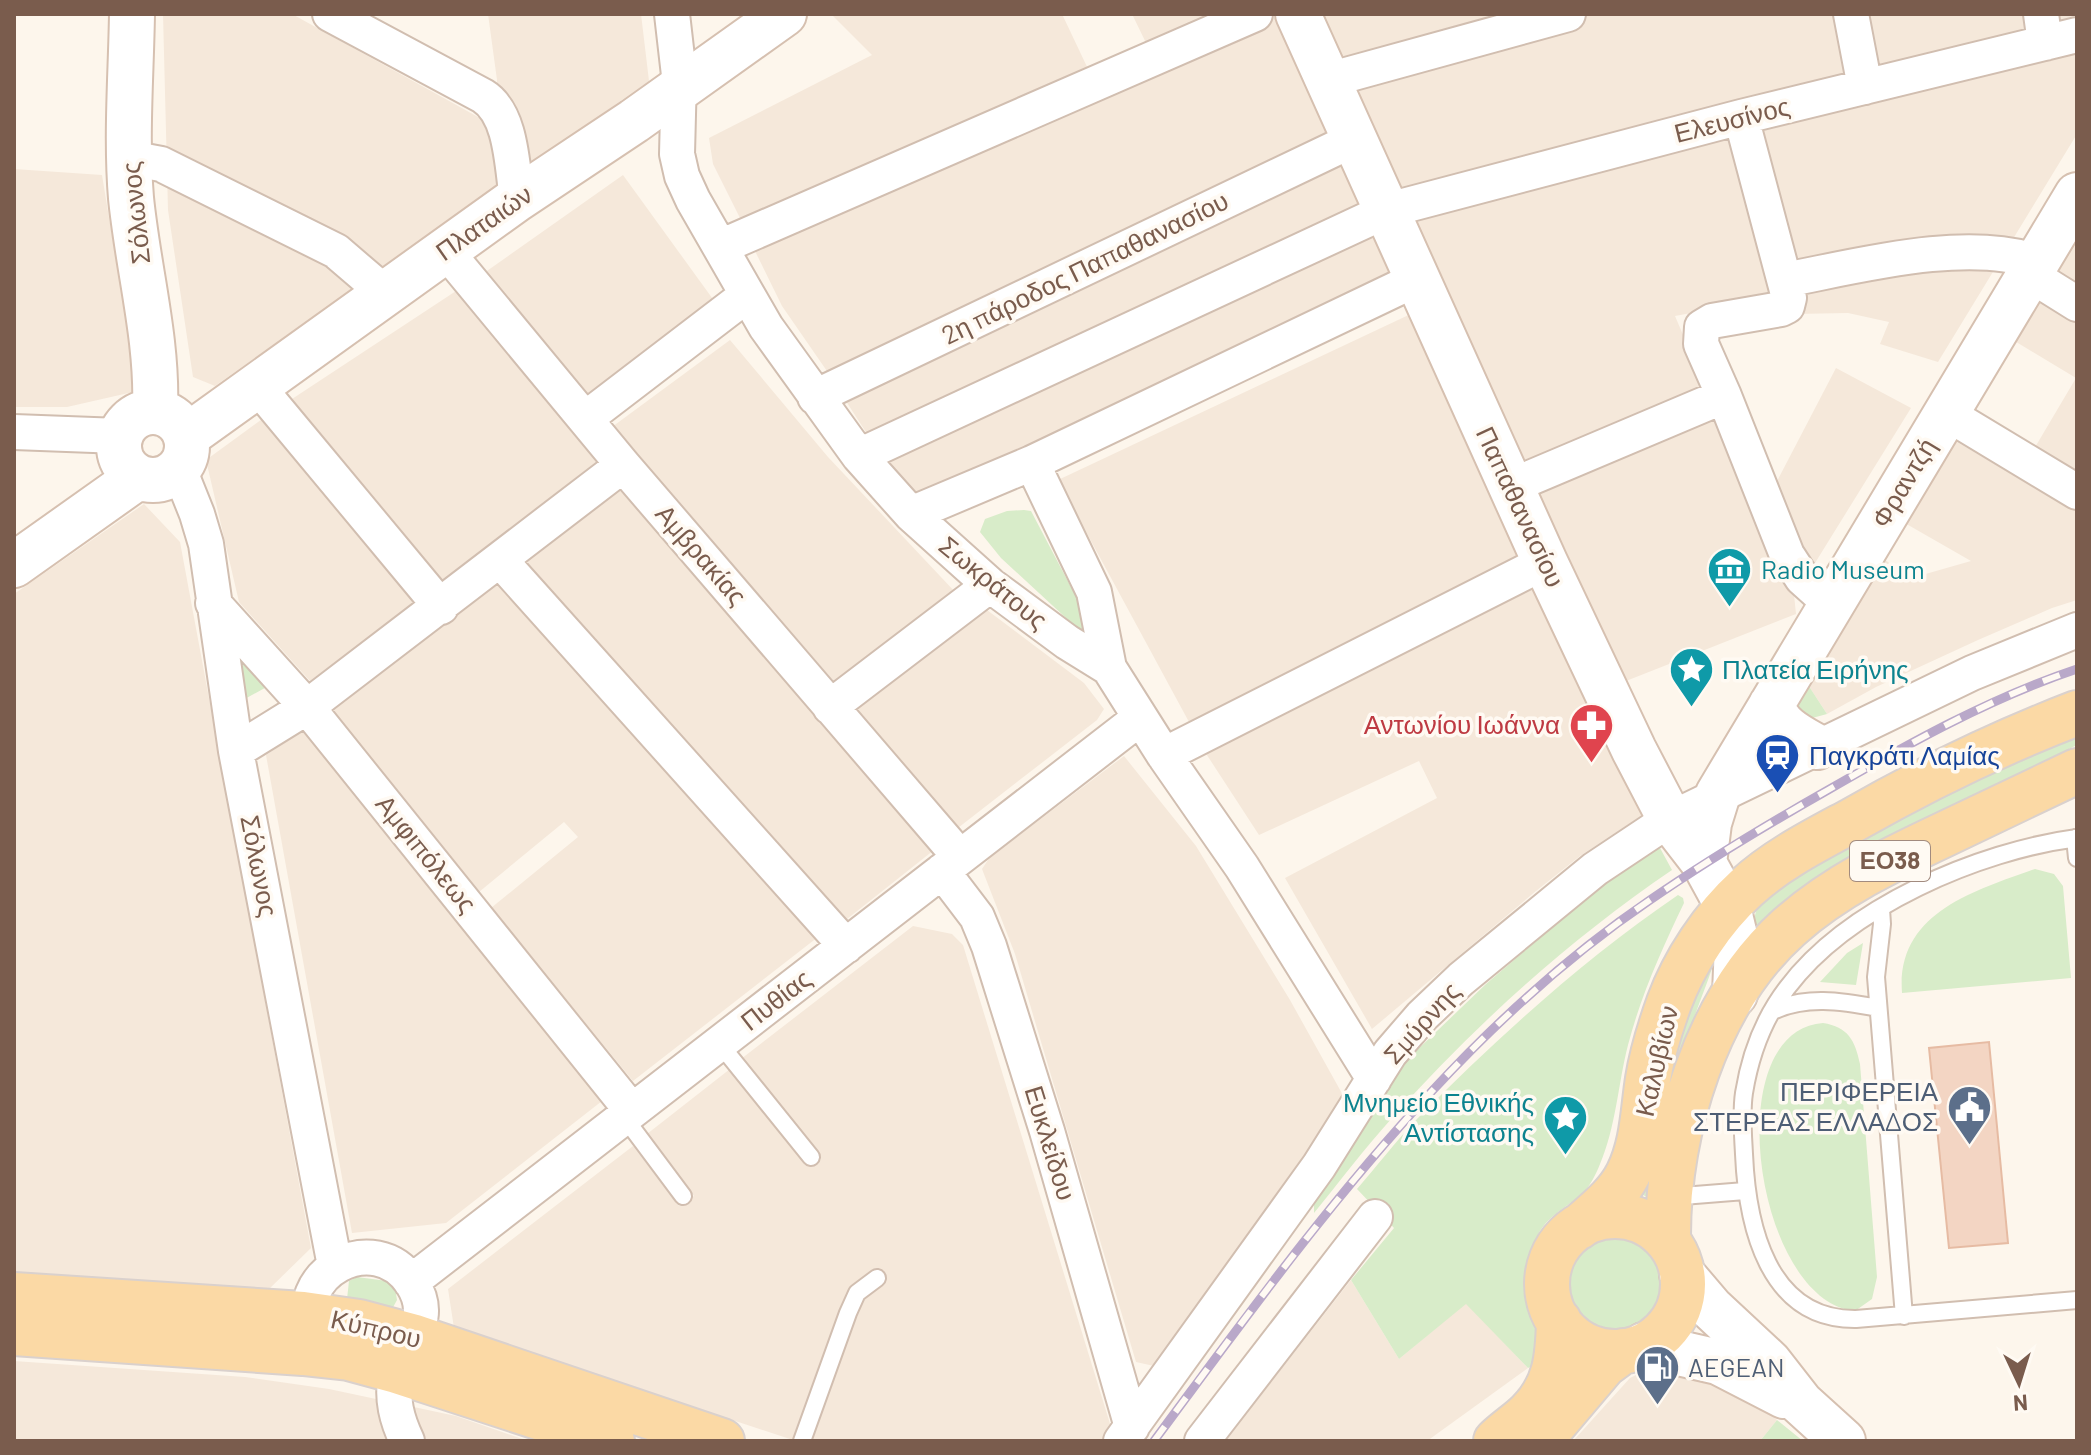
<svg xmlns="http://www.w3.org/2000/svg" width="2091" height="1455" viewBox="0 0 2091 1455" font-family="Barlow,sans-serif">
<rect width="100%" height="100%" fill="#fdf6ec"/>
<path fill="#f5e8da" d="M163 14H292L478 117 495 108 497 80 488 14H641L649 81 215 386 193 377 168 210Z
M831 14H1062L1089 71 742 222 713 164 709 138 872 55Z
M1132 14H1219L1148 47Z
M1317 14H2077V134L1938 362 1880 344 1889 322 1848 313 1795 314 1793 294 1675 316 1794 595 1796 614 1626 681Z
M1279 16 1335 135 829 374 782 306 755 251Z
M1344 157 1370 209 873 443 842 395Z
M14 169 102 175 130 346 133 392 67 407H14Z
M623 175 715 302 589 401 484 273Z
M2077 217V294L2043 272Z
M1376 224 1401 277 918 501 879 455Z
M2032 285 2077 313V475L2034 449 2076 378 2003 334Z
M456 291 601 458 441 583 292 399Z
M1415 312 1525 557 1189 722 1058 480Z
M730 340 828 457 956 593 839 687 612 427Z
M1836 368 1911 408 1815 563 1796 554 1774 487Z
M265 417 420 599 310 681 239 602 206 460Z
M1945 435 2077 512V600L2052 608 1978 640 1876 687 1827 714 1801 674 1875 551 1908 579 1971 561 1896 518Z
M622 483 934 850 842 923 520 562Z
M144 504 180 542 311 1248 265 1293 14 1275V594Z
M501 580 818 937 633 1081 491 908 578 837 564 822 479 892 330 708Z
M1537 583 1644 814 1580 856 1536 891 1372 1029 1285 878 1437 798 1419 761 1259 835 1203 749Z
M983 607 1084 683 1104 709 1097 720 954 831 854 707Z
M305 729 602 1101 446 1223 352 1233 266 755Z
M1124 756 1196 846 1290 1000 1344 1097 1307 1159 1154 1366 1136 1362 1015 954 982 869 990 857Z
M913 926 952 934 963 945 1111 1427 1101 1441H796L454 1328 448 1289 633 1146 679 1206 694 1196 647 1134 730 1069 810 1167 821 1159 741 1059Z
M1351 1280 1399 1359 1466 1303 1528 1368 1427 1441H1225Z
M14 1361 245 1377 329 1389 456 1416 528 1441H14Z
M1650 1368 1745 1391 1777 1420 1760 1441H1573L1630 1378Z"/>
<path fill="#d8ecc9" d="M1024 510 1031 511 1082 608 1086 628 1079 630 1001 558 980 532 985 519 1007 511Z
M233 642 272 684 243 700Z
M1801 674 1827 714 1801 721 1784 706Z
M2077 724V745L1867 848 1756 943C1750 904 1760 904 1784 878Z
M1660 848 1672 870C1569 940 1475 1025 1392 1118 1365 1148 1340 1181 1314 1213V1199L1389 1079 1413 1054 1486 984 1618 871Z
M2035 869 2054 874 2063 886 2071 978 1902 993C1896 913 1974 891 2035 869Z
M1678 895 1683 898 1684 903C1662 949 1641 995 1628 1045 1618 1084 1616 1127 1600 1164 1596 1174 1590 1187 1581 1195 1563 1210 1543 1218 1535 1242 1524 1272 1534 1302 1538 1332 1539 1342 1538 1353 1538 1363L1528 1368 1466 1304 1399 1359 1351 1280 1394 1228 1357 1189C1377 1166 1396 1141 1417 1119 1497 1038 1584 959 1678 895Z
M1720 939C1713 975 1695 1008 1686 1044 1674 1095 1668 1149 1658 1202L1632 1190 1671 1091 1677 1043 1684 1015Z
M1863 943 1856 985 1820 982 1847 953Z
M1823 1023C1848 1027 1855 1040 1860 1064L1877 1277 1872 1299 1855 1311C1756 1302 1716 1031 1823 1023Z
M1568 1283a48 48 0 1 1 96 0a48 48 0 1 1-96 0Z
M357 1277 387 1281 395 1288 397 1300 391 1311 347 1299 349 1281Z
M1777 1420 1803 1441H1760Z"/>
<path fill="#f3d5c3" stroke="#e6bba3" stroke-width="2" d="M1989 1042 2008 1243 1949 1248 1929 1048Z"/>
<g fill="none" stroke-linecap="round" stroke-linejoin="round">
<defs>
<path id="lane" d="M2075 838 2077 858
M2077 838C1978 851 1848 907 1787 988 1764 1018 1750 1056 1744 1093 1741 1113 1743 1134 1744 1154 1747 1224 1767 1320 1856 1319L2077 1300
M1881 909 1882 924 1876 977 1904 1316
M1771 1012C1804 995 1842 1001 1878 1008
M719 1043 811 1157
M624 1117 683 1196
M1670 1197 1745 1191
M802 1441 848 1313 857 1293 877 1278"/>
<path id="street" d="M330 14 483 96C512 114 512 167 517 199
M672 14 679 75 677 154 682 176 693 200 766 327 859 456 911 514 990 585 1067 642 1109 668 1164 755 1242 867 1374 1079
M1851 14 1865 87
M2041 14 2045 43
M1328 80 1568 14
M129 158 161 164 336 251 385 293
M720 247 1255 14
M445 250 623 465 960 857
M2029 274 2077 304
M1785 280C1858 266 1966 237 2037 262
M258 387 441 607
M1724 396 1701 344 1702 327 1712 321 1781 309 1787 306 1789 298 1741 117
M815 397 1355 139
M1946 413 2077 492
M585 419 747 295
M14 432 120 436
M859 456 1388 210 1741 117 2077 35
M1032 463 1094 592 1109 668
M179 469 197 514 206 544 236 751 335 1266
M1511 486 1724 396 1787 555 1802 578 1831 604
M911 514 1032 463 1417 279
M500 560 846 946
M213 603 307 707 632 1111
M830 707 990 585
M236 751 307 707 623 465
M1164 755 1545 562
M942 871 977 917 989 946 1047 1131 1132 1427
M411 1282 1140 718
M315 1336C286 1274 375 1226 412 1283 437 1322 403 1341 396 1375 391 1399 397 1420 407 1441
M1121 1441 1319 1166 1390 1053 1422 1016 1461 979 1595 869 1670 819 1972 673 2077 630
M1202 1441 1375 1217"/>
<path id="secondary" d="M132 14C131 75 126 137 131 198 138 269 158 339 155 411
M1298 14 1545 562 1634 750 1670 819 1704 863 1728 907 1737 944 1735 994
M119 446a34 34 0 1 1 68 0a34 34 0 1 1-68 0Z
M187 436 517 199 634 121 784 14
M14 565 138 477
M1771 705C1780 728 1796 735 1817 747
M1704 863 1709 823 1718 794 2077 195
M1682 1274 1711 1308 1769 1362 1801 1403 1843 1441
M1644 1345 1718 1362 1784 1396"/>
<path id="primary" d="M1547 1284a68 68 0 1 1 136 0a68 68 0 1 1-136 0Z
M1579 1227C1597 1211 1617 1196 1628 1174 1643 1144 1643 1111 1648 1079 1652 1054 1660 1028 1669 1003 1684 962 1713 918 1746 888 1776 860 1816 840 1853 820 1925 779 1999 743 2077 713
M1668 1241C1667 1132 1706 1001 1789 927 1835 886 1890 860 1945 834 1989 813 2033 792 2077 771
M14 1295 303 1314 359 1322 415 1337 722 1441
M14 1333 303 1353 349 1358 397 1371 612 1441
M1543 1437 1604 1365 1623 1351
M1496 1441C1506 1431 1519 1423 1529 1413 1556 1386 1558 1357 1559 1321"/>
</defs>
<use href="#lane" stroke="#d1beb0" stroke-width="20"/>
<use href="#street" stroke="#d1beb0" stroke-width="38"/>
<use href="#secondary" stroke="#d6c0b0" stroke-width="48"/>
<use href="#primary" stroke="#dad1cd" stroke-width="48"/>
<use href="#lane" stroke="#fff" stroke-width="16"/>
<use href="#street" stroke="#fff" stroke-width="34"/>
<use href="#secondary" stroke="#fff" stroke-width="44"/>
<use href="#primary" stroke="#fbd9a5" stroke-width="44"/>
<defs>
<path id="rail" d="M1154 1441C1243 1321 1331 1199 1433 1090 1498 1020 1572 953 1650 900 1708 860 1768 824 1828 790 1908 744 1990 698 2077 669"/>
</defs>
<use href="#rail" stroke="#b9a8c9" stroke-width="9"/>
<use href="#rail" stroke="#fffaf3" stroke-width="6" stroke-dasharray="18" stroke-linecap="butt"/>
</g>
<defs>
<symbol id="museum-pin" viewBox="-11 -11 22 30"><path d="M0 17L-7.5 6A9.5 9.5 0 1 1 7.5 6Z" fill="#0f9aa8" stroke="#fffaf3"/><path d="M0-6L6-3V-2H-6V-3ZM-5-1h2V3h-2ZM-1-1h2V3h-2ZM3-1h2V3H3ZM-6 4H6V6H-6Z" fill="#fff"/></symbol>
<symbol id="sight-pin" viewBox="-11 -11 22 30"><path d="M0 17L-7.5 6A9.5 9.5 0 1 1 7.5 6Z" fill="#0f9aa8" stroke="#fffaf3"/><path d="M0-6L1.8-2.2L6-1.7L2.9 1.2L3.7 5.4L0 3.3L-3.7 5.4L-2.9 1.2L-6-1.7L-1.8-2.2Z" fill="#fff"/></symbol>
<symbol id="pharmacy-pin" viewBox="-11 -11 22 30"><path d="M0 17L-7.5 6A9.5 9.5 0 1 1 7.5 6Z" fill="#e0444e" stroke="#fffaf3"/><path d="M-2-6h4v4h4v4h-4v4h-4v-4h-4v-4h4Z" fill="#fff"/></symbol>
<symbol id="station-pin" viewBox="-11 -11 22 30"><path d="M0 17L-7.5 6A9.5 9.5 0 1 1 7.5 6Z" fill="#1a4fb4" stroke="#fffaf3"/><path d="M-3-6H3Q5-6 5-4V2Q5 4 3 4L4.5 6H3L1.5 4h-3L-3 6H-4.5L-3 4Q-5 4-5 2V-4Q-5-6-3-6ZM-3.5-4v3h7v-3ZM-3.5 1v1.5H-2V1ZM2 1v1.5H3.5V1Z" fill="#fff"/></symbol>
<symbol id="civic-pin" viewBox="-11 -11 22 30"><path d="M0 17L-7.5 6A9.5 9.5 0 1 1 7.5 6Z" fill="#5c6f8a" stroke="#fffaf3"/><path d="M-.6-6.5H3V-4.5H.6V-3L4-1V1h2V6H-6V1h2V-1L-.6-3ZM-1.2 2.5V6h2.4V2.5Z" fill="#fff"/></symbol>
<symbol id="fuel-pin" viewBox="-11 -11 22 30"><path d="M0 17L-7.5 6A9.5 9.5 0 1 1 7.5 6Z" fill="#5c6f8a" stroke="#fffaf3"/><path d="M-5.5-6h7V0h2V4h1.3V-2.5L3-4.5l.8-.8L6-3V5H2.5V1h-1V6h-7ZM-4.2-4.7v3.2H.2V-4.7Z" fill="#fff"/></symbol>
</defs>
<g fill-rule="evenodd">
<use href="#museum-pin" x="1704" y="544" width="51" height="69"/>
<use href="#sight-pin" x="1666" y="644" width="51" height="69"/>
<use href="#pharmacy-pin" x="1566" y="700" width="51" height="69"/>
<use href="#station-pin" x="1752" y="730" width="51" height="69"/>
<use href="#civic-pin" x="1944" y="1082" width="51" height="69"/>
<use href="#sight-pin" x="1540" y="1092" width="51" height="69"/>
<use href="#fuel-pin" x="1632" y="1342" width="51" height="69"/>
</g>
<g text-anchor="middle" stroke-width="7" stroke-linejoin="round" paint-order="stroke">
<rect fill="#fffaf3" stroke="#a28b7f" stroke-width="2" x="1850" y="841" width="80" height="40" rx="6"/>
<g font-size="24" font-weight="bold" fill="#7a5c4d">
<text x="1890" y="869">ΕΟ38</text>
</g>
<g font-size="26" fill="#7a5c4d" stroke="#fffaf3">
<text transform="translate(1732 120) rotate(-14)" y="9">Ελευσίνος</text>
<text transform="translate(136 213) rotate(-96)" y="9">Σόλωνος</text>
<text transform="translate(484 223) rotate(-35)" y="9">Πλαταιών</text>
<text transform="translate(1085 268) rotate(-26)" y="9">2η πάροδος Παπαθανασίου</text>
<text transform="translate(1904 483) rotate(-59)" y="9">Φραντζή</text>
<text transform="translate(1520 507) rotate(65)" y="9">Παπαθανασίου</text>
<text transform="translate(701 555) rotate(49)" y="9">Αμβρακίας</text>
<text transform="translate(993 583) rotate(39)" y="9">Σωκράτους</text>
<text transform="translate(426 854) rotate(51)" y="9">Αμφιπόλεως</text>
<text transform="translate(259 866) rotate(79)" y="9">Σόλωνος</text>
<text transform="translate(776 1000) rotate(-38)" y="9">Πυθίας</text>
<text transform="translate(1422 1023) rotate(-48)" y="9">Σμύρνης</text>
<text transform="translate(1657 1061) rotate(-77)" y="9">Καλυβίων</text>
<text transform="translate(1050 1143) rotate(73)" y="9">Ευκλείδου</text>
<text transform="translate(376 1329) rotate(13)" y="9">Κύπρου</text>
</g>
<g font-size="26" fill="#0d838f" stroke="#fffaf3" text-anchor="start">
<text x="1761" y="579">Radio Museum</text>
<text x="1722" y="679">Πλατεία Ειρήνης</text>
<text x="1534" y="1112" text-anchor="end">Μνημείο Εθνικής<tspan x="1534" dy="30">Αντίστασης</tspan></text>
</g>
<g font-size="26" fill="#be3a42" stroke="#fffaf3" text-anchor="end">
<text x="1560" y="734">Αντωνίου Ιωάννα</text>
</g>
<g font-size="26" fill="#164399" stroke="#fffaf3" text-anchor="start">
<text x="1809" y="765">Παγκράτι Λαμίας</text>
</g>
<g font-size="26" fill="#4e5e75" stroke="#fffaf3" text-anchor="end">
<text x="1938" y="1101">ΠΕΡΙΦΕΡΕΙΑ<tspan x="1938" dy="30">ΣΤΕΡΕΑΣ ΕΛΛΑΔΟΣ</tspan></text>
<text x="1688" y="1377" text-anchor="start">AEGEAN</text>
</g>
</g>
<rect width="2091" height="1455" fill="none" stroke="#7a5c4d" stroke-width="32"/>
<g transform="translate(2019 1383) rotate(176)" stroke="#fffaf3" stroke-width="6" paint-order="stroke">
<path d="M0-6L14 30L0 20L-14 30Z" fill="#7a5c4d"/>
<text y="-12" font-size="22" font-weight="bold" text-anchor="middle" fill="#7a5c4d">N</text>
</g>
</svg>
